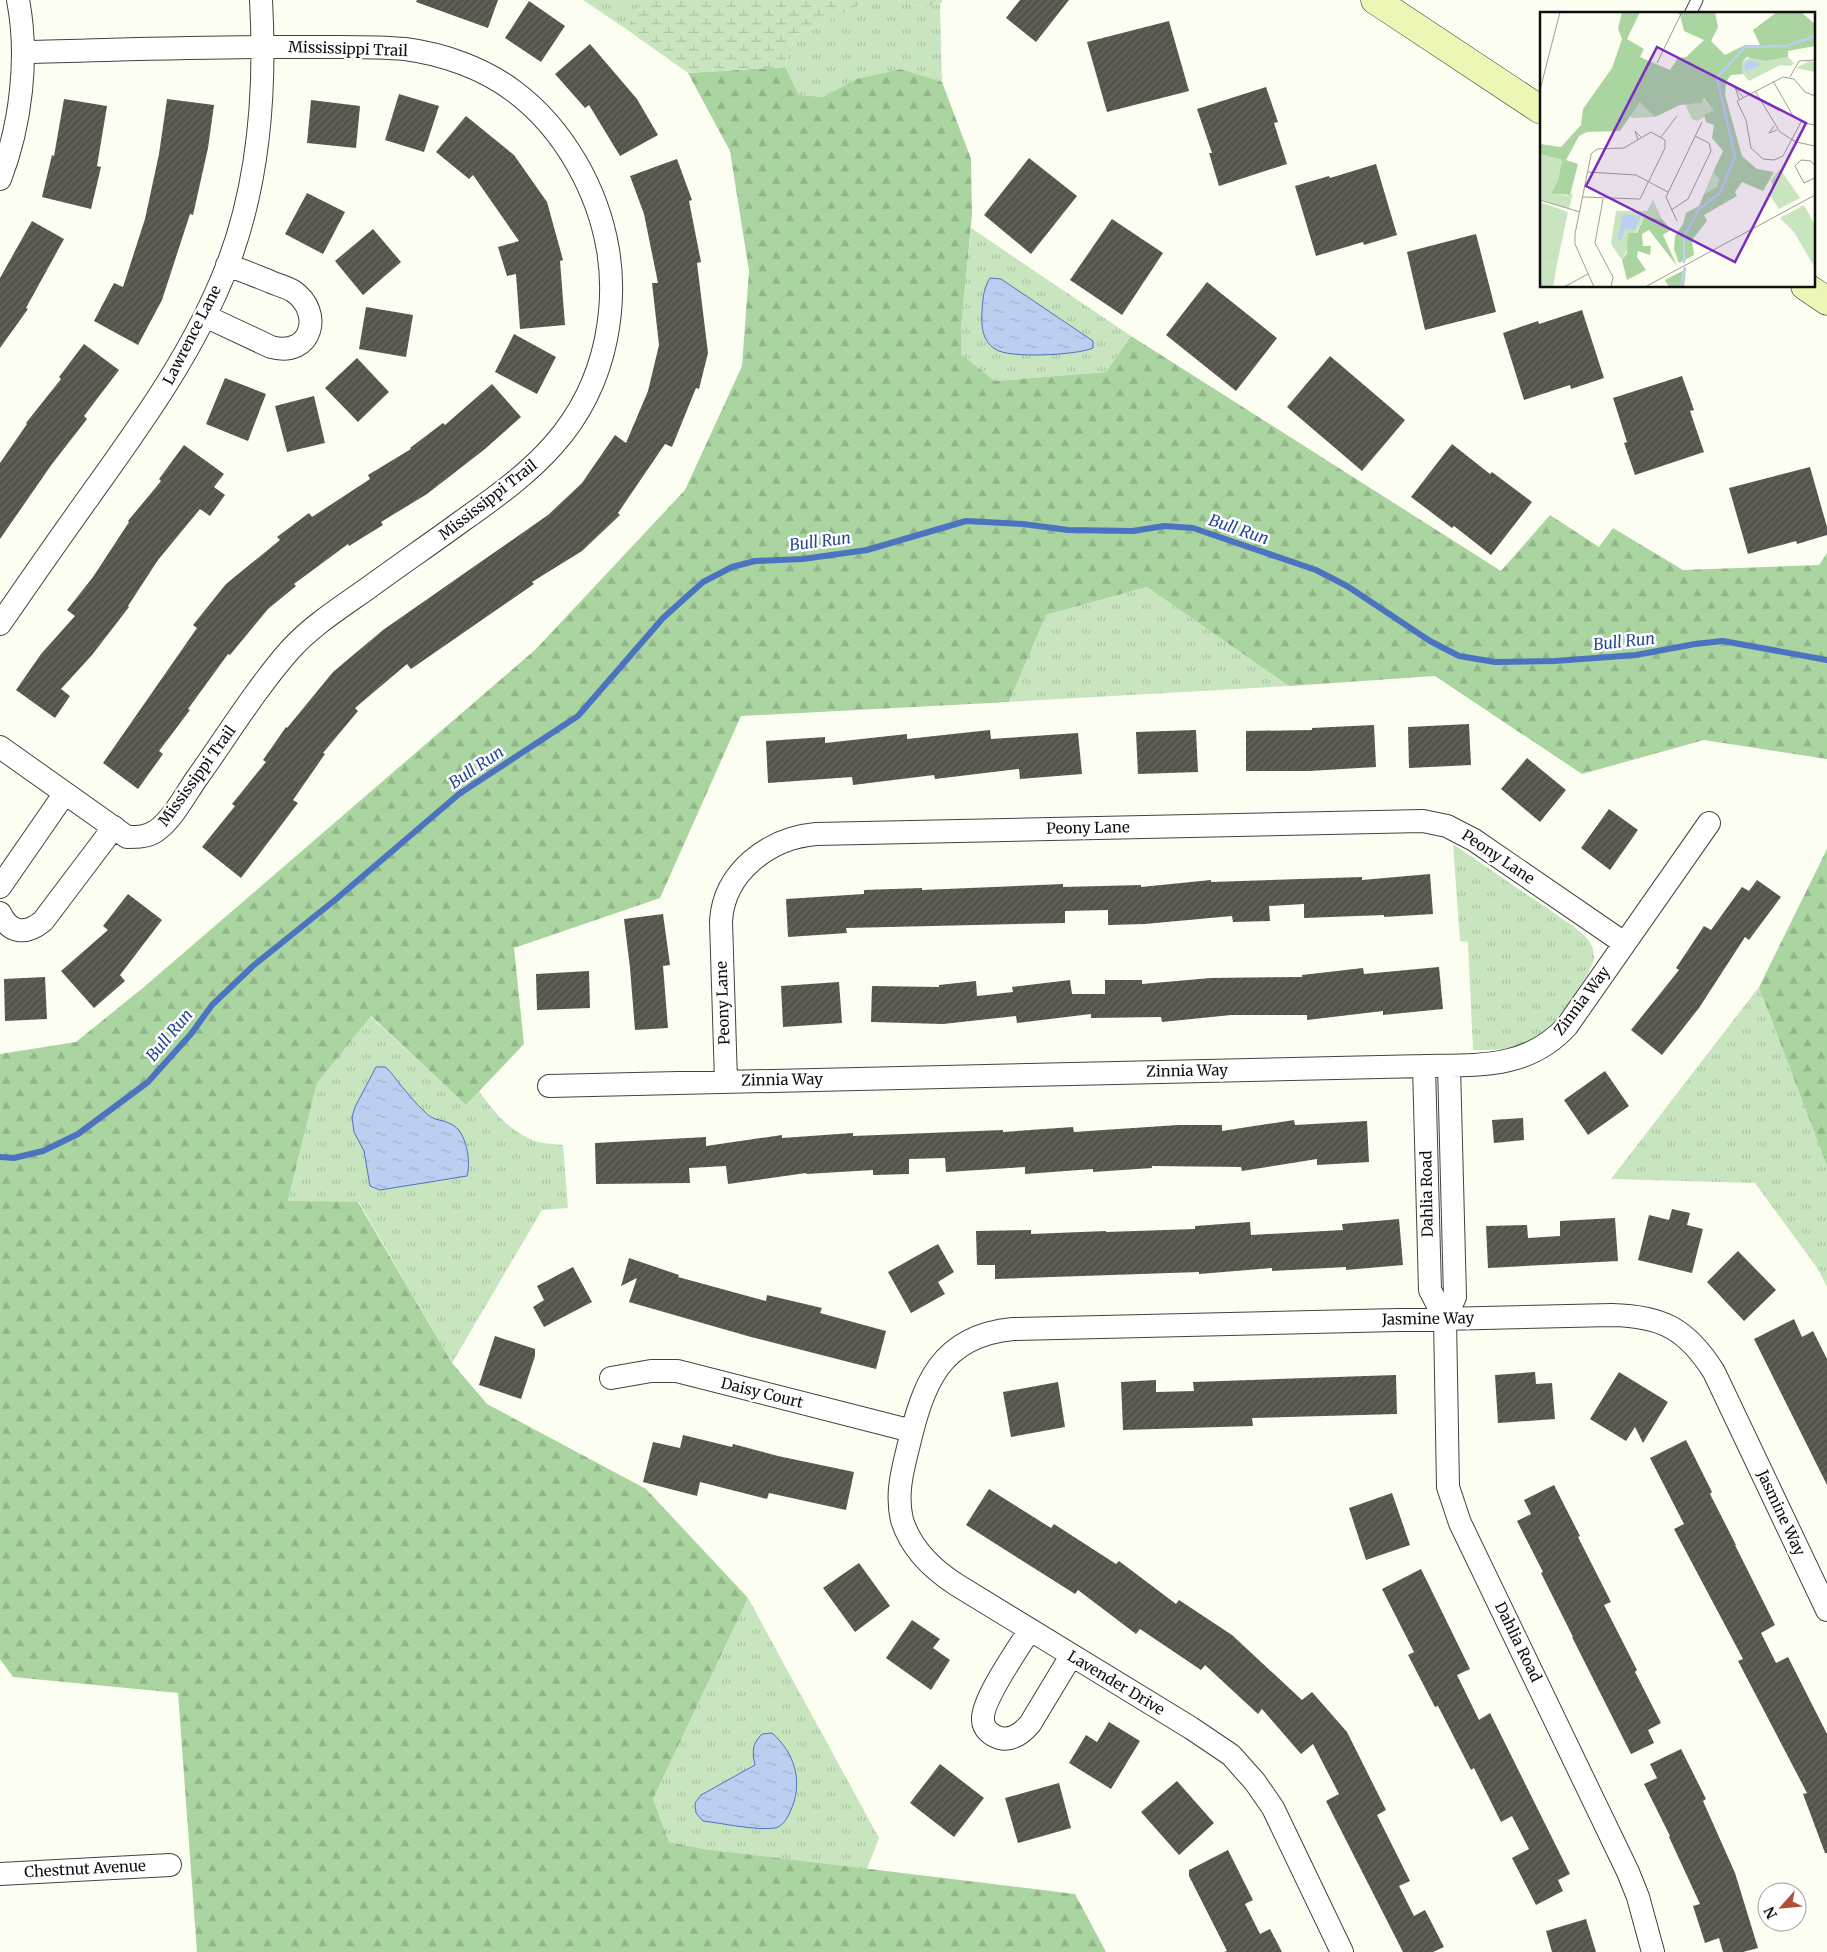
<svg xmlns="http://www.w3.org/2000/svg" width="1827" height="1952" viewBox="0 0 1827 1952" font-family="Merriweather,serif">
<defs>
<pattern id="grass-tufts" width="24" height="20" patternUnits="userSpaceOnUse" patternTransform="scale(1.25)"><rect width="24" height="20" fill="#c9e5bf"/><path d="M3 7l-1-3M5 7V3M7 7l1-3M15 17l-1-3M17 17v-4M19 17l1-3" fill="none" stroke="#abc3a3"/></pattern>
<pattern id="forest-firs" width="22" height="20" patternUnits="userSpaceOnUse" patternTransform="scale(1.25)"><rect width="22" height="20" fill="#aad4a0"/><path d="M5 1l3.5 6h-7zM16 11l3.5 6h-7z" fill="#91b589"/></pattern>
<pattern id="wetland-marsh" width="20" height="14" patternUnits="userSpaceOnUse" patternTransform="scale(1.25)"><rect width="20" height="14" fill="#c9e5bf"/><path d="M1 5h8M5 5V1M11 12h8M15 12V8" fill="none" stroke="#abc3a3"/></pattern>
<pattern id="water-ripples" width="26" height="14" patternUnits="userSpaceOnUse" patternTransform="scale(1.25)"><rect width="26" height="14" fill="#bccff0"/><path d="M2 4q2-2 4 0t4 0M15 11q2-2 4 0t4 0" fill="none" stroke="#a0b1cd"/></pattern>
<pattern id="building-hatch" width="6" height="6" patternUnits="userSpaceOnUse" patternTransform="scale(1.25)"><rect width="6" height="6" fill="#56534c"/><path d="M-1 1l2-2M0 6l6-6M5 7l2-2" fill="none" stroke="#696761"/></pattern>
</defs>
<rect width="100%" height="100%" fill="#fdfef2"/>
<path fill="url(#grass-tufts)" d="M583 0H644L626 29Z
M869 0H897L924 7 940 4 942 82 901 69 856 79 823 97 799 95 785 67 795 35 831 20Z
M971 228 1131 336 1106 372 995 381 961 354V329Z
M1147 587 1289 686 1009 702 1046 615Z
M1453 844 1573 926C1584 935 1594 942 1594 957 1594 970 1562 1014 1551 1025 1545 1032 1538 1037 1530 1041 1513 1050 1492 1050 1473 1050L1468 942 1460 941Z
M1759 987 1827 1166V1287L1818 1269 1755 1183 1611 1179Z
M370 1016 466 1105 479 1091C494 1112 510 1132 535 1141 544 1144 555 1144 563 1145L568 1208 542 1210 452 1363 359 1202H288L317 1083Z
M748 1598 879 1838 867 1869 704 1849 669 1842 653 1799Z"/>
<path fill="url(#forest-firs)" d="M785 67 799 95 823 97 856 79 901 69 942 82 971 159 972 215 961 329V354L995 381 1106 372 1131 336 1501 571 1550 515 1599 547 1613 528 1683 570 1819 565 1827 553V759L1704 740 1582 774 1435 676 1289 686 1147 587 1046 615 1009 702 741 716 660 898 514 948 524 1044 466 1105 371 1016 317 1083 288 1201 358 1202 452 1363 487 1404 646 1489 748 1598 653 1799 669 1842 704 1849 1075 1894 1106 1952H197L178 1693 13 1677 0 1659V1054L76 1042 144 987 536 649 685 490 742 366 749 271 730 151 688 73Z
M1827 849V1166L1759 987Z"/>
<path fill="url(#wetland-marsh)" d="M644 0H869L831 20 795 35 785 67 688 73 626 29Z
M897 0H943L940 4 924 7Z"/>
<path fill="url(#water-ripples)" stroke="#4b73bf" d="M990 278 1001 279 1093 341V348C1078 355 1008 359 995 349 982 341 981 325 982 311 983 299 983 289 990 278Z
M376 1067H385C393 1073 396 1080 403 1088 409 1095 416 1104 424 1111 434 1122 439 1118 451 1124 467 1131 471 1162 467 1176L380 1190 370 1186 364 1151 354 1132 352 1117 355 1107Z
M772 1733C795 1753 804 1783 790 1812 787 1819 783 1826 775 1828 757 1831 721 1823 703 1821L696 1813 695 1803 701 1795 755 1765C752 1751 752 1744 762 1734Z"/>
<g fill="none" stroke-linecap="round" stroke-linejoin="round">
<path stroke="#4b73bf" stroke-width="6" d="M0 1157 14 1158 43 1151 78 1134 148 1082 191 1034 212 1005 253 966 335 900 459 794 578 716 663 618 703 582 732 567 755 561 803 559 867 550 966 521 1023 524 1068 530 1133 531 1164 526 1193 528 1316 570 1347 586 1430 641 1459 656 1495 662 1555 661 1636 655 1695 644 1723 641 1827 660"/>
</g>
<path fill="url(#building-hatch)" d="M417 0H498L488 28 416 2Z
M1020 0H1069L1036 42 1006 18Z
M529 1 565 26 541 62 505 38Z
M1169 21 1189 91 1107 112 1087 42Z
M590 44 637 99 658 135 620 156 589 105 585 108 555 74Z
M1266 87 1278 122 1274 123 1287 164 1219 186 1209 153H1212L1197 109Z
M399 94 439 106 424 152 385 140Z
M64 99 107 106 97 166 101 167 91 209 42 197 52 155 54 156Z
M167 99 214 105 208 148 193 215 190 214 162 300 138 345 94 321 114 283 123 287 145 219 159 154Z
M311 100 360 106 356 148 307 143Z
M466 116 514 155 547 202 563 260 560 261 565 325 520 329 516 274 507 276 498 247 519 241 473 175 469 179 436 152Z
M1029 158 1077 196 1031 254 984 215Z
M677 159 692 200 689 201 701 262 697 263 708 353 699 389 696 388 672 447 665 444 618 513 620 515 582 551 532 582 534 584 411 669 407 664 355 708 358 711 323 753 325 754 293 800 298 803 241 878 202 847 235 806 232 804 266 762 263 760 286 727 287 728 333 672 383 630 548 515 582 483 615 435 626 443 648 391 659 345 652 283H658L644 214 630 176Z
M1376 164 1397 235 1364 245 1363 242 1316 256 1295 186 1329 176 1330 178Z
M307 193 345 212 323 254 285 234Z
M1112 219 1163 253 1122 315 1070 280Z
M32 221 64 239 26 308 28 309 0 348V278Z
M373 229 401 262 363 295 335 261Z
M1476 234 1496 312 1425 330 1407 252Z
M1207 282 1277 338 1236 391 1166 335Z
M366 307 413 315 406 357 359 349Z
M1582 310 1604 378 1571 389 1570 385 1524 400 1503 333 1538 321 1539 324Z
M514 334 556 357 537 394 495 372Z
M84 344 119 370 84 416 87 419 52 464 0 539V463L27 424 26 423 61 379 59 377Z
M1330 356 1405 420 1362 471 1287 407Z
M357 358 389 392 358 422 325 388Z
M1682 376 1694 410 1690 411 1704 452 1635 475 1624 443 1627 442 1613 398Z
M225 378 266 394 248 441 206 424Z
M492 384 521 417 485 449 427 494 381 522 383 525 349 546 348 544 294 584 296 586 268 609 230 655 228 654 188 709 190 710 159 751 163 754 138 789 103 763 197 628 193 625 226 584 280 540 277 537 309 513 312 517 370 479 368 475 411 449 410 448 443 423 445 425Z
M314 396 325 443 287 452 275 406Z
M1452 444 1490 474 1492 472 1532 502 1491 555 1454 526 1452 528 1411 497Z
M184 445 224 474 214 487 225 495 210 516 200 509 158 560 128 606 129 607 92 655 61 689 70 696 55 718 16 690 41 654 75 616 67 610 93 577 129 522 128 521 161 481 159 479Z
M1810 467 1827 527V535L1797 544 1796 541 1748 554 1729 488Z
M1469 724 1471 765 1409 768 1408 727Z
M1374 725 1376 767 1309 771H1246V731L1312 730V728Z
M990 730 991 739 1078 733 1082 774 1020 779 1019 769 935 779 934 775 853 785 852 777 768 783 766 741 825 737V743L907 734V739Z
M1196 730 1198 772 1138 774 1136 732Z
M1527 758 1566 790 1540 822 1501 789Z
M1609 809 1638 830 1610 870 1581 848Z
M1430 874 1433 914 1384 917V915L1304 918V904L1269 906 1270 921 1233 922 1232 916 1145 924 1108 925V910L1065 911V923L846 928 847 933 788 937 786 899 864 894V890L922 888V890L1063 884V887L1141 885V887L1211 880V882L1362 877V880Z
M1757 880 1781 897 1749 940 1745 937 1699 1008 1662 1055 1631 1030 1679 970 1676 968 1704 926 1711 930 1742 887 1749 891Z
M128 894 162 920 120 975 125 981 94 1008 61 971 108 930 103 926Z
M663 914 670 965 663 966 668 1028 635 1030 630 968 624 919Z
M1439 967 1443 1009 1383 1015V1011L1307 1020V1015H1231L1162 1022 1161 1017 1091 1018V1014L1017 1023 1016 1016 943 1024 871 1022 872 986 939 987V985L976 981 977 996 1013 992 1012 987 1070 980 1072 994H1105V980H1142V984L1211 978 1302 977V975L1363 968 1364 974Z
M589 971 590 1008 537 1010 536 974Z
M45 977 47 1019 5 1021 4 979Z
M839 982 842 1023 783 1027 781 986Z
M1605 1071 1629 1106 1588 1135 1564 1100Z
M1523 1118 1524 1140 1494 1143 1492 1120Z
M1294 1120 1295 1125 1367 1121 1369 1162 1317 1165V1159L1242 1171 1241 1167 1152 1166V1168L1093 1172V1169L1025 1174V1167L946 1172 945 1158 909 1159V1174L873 1175V1170L806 1174V1173L728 1184 726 1166 689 1168 690 1183 596 1184 595 1143 706 1137V1146L782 1135V1138L853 1133V1136L1003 1130V1132L1073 1127 1074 1132 1178 1125H1222V1131Z
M1672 1209 1690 1213 1687 1225 1703 1229 1692 1273 1638 1260 1649 1215 1669 1220Z
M1615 1218 1618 1261 1488 1268 1486 1226 1527 1225 1528 1238 1560 1236V1221Z
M1399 1219 1403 1265 1346 1270V1267L1272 1271V1268L1199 1274V1272L995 1279V1265H977L976 1231 1031 1230V1234L1106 1231V1232L1195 1229V1226L1250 1222 1251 1235 1343 1230 1342 1224Z
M938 1244 954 1272 938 1282 945 1294 911 1313 888 1272Z
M1738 1251 1776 1290 1744 1321 1707 1282Z
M629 1258 679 1275 678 1277 766 1301 767 1295 822 1308 820 1313 886 1331 876 1369 751 1337 629 1302 637 1278 621 1286Z
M573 1267 592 1302 544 1327 533 1307 544 1300 537 1286Z
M1794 1319 1802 1337 1813 1331 1827 1359V1485L1754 1339Z
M495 1336 535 1349V1356L521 1399 479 1385Z
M1535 1372 1536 1384 1552 1383 1555 1419 1498 1423 1495 1375Z
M1619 1372 1668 1402 1643 1443 1635 1427 1626 1441 1590 1419Z
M1396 1375 1397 1414 1252 1418 1253 1426 1123 1430 1121 1382 1156 1380V1392L1194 1391 1193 1382Z
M1058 1382 1065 1427 1011 1437 1003 1392Z
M683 1435 732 1447 733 1444 778 1456 854 1472 846 1510 769 1493 767 1499 700 1482 697 1496 643 1482 653 1442 680 1448Z
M1686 1440 1712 1492 1710 1494 1736 1545H1735L1775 1625 1761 1633 1776 1663 1788 1657 1827 1734V1853H1825L1803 1794 1807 1793 1738 1661 1743 1659 1674 1529 1684 1524 1650 1458Z
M1554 1485 1580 1536 1578 1537 1611 1602 1604 1605 1637 1670 1635 1672 1661 1723 1648 1730 1654 1743 1631 1754 1572 1637H1573L1541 1573 1543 1572 1517 1521 1531 1514 1524 1500Z
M989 1489 1051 1528 1054 1524 1116 1564 1119 1561 1176 1604 1179 1600 1232 1635 1302 1700 1312 1692 1347 1732 1386 1810 1377 1815 1410 1881 1399 1886 1414 1916 1425 1910 1444 1947 1433 1952H1403L1326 1801 1339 1794 1313 1744 1301 1754 1262 1709 1258 1714 1205 1665 1201 1670 1140 1629 1136 1634 1078 1590 1075 1594 966 1525Z
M1392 1493 1410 1545 1366 1560 1349 1508Z
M859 1563 890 1606 855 1632 823 1588Z
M1421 1569 1470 1669 1457 1675 1479 1720 1490 1713 1570 1874 1558 1880 1563 1891 1536 1905 1512 1858 1529 1849 1512 1816 1501 1822 1474 1768 1471 1770 1438 1706 1435 1707 1408 1655 1414 1652 1382 1589Z
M912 1620 940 1639 933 1648 950 1660 931 1690 886 1658Z
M1109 1722 1140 1741 1111 1789 1069 1763 1086 1735 1097 1742Z
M1681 1749 1706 1799 1703 1801 1735 1873 1758 1948 1743 1952H1723L1719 1938 1705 1943 1693 1906 1700 1904 1669 1837 1670 1836 1644 1784 1657 1778 1650 1764Z
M940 1764 984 1798 954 1837 910 1803Z
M1177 1781 1214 1823 1179 1855 1141 1812Z
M1059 1783 1071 1828 1018 1843 1005 1798Z
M1228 1850 1253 1900 1245 1904 1260 1934 1270 1929 1282 1952H1224L1227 1951 1189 1876V1870Z
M1586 1919 1596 1952H1552L1546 1931Z"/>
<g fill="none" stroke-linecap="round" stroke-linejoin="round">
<defs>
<path id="service" d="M1690 14 1697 0"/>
<path id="minor" d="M0 179C21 125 29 57 18 0
M205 316 271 347C312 358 324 312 293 291 286 287 278 285 271 282 256 276 242 270 227 265
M0 624C29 582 59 539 89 497 142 423 195 350 228 264 260 180 266 89 261 0
M0 747 127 837C138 837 147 837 156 831 173 819 185 795 197 778 227 736 255 690 289 651 312 625 343 606 371 586 401 564 432 543 462 521 532 472 588 428 606 339 612 309 613 280 608 250 598 190 564 129 515 92 485 69 444 54 405 49 373 46 340 47 308 47 213 46 119 50 24 52
M0 887 65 793
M0 913C10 934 26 935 43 921L114 827
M1424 1066 1430 1290 1445 1319
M1449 1066 1455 1297 1445 1319 1448 1487 1460 1523 1628 1872 1638 1897 1653 1952
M726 1081 721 921C724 872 769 838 816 834L1423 821 1447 826 1474 840 1624 943
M549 1086 1424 1066C1478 1065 1528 1069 1567 1026L1709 823
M611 1378 651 1371H677L912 1431
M1029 1631C1018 1649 981 1701 983 1720 983 1729 992 1736 1000 1738 1012 1741 1023 1732 1030 1724L1071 1656
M0 1874 170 1865
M1342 1952 1273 1808 1255 1782 1231 1755 1191 1728 957 1585C932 1569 911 1549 902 1520 896 1495 902 1472 908 1448 923 1385 939 1336 1013 1329L1612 1315C1662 1316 1687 1329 1714 1372L1827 1610"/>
<path id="secondary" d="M1375 0 1541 110
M1805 286 1827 301"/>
</defs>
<use href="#service" stroke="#424242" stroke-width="13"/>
<use href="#minor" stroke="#424242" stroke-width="24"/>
<use href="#secondary" stroke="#313131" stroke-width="29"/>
<use href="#service" stroke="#fff" stroke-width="11"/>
<use href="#minor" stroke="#fff" stroke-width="22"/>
<use href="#secondary" stroke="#edf6b4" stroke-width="28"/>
</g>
<g text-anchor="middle" stroke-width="5" stroke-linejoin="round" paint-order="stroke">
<g font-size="15" fill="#0f0f0f" stroke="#fff">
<text transform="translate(348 49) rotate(2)" y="5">Mississippi Trail</text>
<text transform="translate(192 335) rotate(-63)" y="5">Lawrence Lane</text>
<text transform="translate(488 500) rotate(-38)" y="5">Mississippi Trail</text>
<text transform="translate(197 776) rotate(-54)" y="5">Mississippi Trail</text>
<text transform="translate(1088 828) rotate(-1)" y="5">Peony Lane</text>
<text transform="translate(1498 857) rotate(34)" y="5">Peony Lane</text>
<text transform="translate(1582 1001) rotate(-53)" y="5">Zinnia Way</text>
<text transform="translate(723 1003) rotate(-92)" y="5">Peony Lane</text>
<text transform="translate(1187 1071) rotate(-1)" y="5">Zinnia Way</text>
<text transform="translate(782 1080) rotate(-1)" y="5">Zinnia Way</text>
<text transform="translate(1427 1194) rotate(-91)" y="5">Dahlia Road</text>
<text transform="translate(1428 1319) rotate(-1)" y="5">Jasmine Way</text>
<text transform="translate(762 1393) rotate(14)" y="5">Daisy Court</text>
<text transform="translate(1781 1513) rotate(65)" y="5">Jasmine Way</text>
<text transform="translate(1518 1642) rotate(64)" y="5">Dahlia Road</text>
<text transform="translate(1116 1683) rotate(31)" y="5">Lavender Drive</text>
<text transform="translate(85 1869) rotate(-3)" y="5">Chestnut Avenue</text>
</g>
<g font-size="16" font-style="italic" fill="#254794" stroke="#fff">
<text transform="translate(1239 529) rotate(19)" y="6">Bull Run</text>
<text transform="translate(820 541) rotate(-7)" y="6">Bull Run</text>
<text transform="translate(1624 641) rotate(-6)" y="6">Bull Run</text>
<text transform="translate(476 767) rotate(-34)" y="6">Bull Run</text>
<text transform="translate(169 1035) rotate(-50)" y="6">Bull Run</text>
</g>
</g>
<g transform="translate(1540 12)">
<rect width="275" height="275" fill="#fdfef2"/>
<path d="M213 44 227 49 248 45 254 51 251 54 240 53 209 69 203 62 202 50ZM269 49 275 50V60L256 56ZM163 86 174 99 157 109 152 107 145 92 160 91ZM100 90H103L115 105 92 106 90 104ZM0 142 22 148 18 170 11 180 27 184 33 181 29 197 0 187ZM173 160 179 167 177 175 164 182ZM113 188 122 207 104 205 82 248 71 232 76 199H107ZM0 190 28 200 17 252 0 248Z" fill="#c9e5bf"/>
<path d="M82 0H100L87 27 104 37 100 45 130 58 138 46 146 45 164 28 144 19 140 3 136 0H175L178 15 171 29 185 43 205 33H220L213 18 237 0H261L275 12V34L248 39V45L226 49 207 45 202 50 203 62 191 63 186 70 185 83 202 144 217 157 234 160 223 179 202 170 195 180 197 184 164 203 167 209 152 228 154 243 139 251 134 237 135 224 143 212 146 201 159 194 164 182 177 175 179 167 173 160 183 139 172 126 174 113 166 110 164 103 174 99 164 86 161 91 140 93 115 105 100 90 80 119 47 120 39 124 26 148 38 152 30 183 11 181 18 169 22 148 0 142V132L21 135 41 113 43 97 72 56 82 27 78 17ZM104 205 122 207 131 218 123 223 137 254 109 218 102 222 103 234H111L110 243 98 239 97 245 106 258 87 268 82 248 87 241 88 221H97ZM146 257 144 275H129L125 268Z" fill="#aad4a0"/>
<path d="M240 157 260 186 239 197 229 182 233 178 231 168ZM264 193 275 213V256L254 220 240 206Z" fill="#c9e5bf"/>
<path d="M0 248 17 252 13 275H0Z" fill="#c9e5bf"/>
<path d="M208 48 218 50 220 53 206 60 204 54ZM83 202 101 204 95 217 85 218 80 230 78 227Z" fill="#bccff0"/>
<path fill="none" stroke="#bccff0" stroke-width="2.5" d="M144 251V225L159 197 180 181 195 144 177 66 205 35 246 34 275 24M141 275 145 255"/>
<path fill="none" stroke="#9e9e97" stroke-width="1" d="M117 51 142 0M250 65 259 49 275 48M233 69 253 104 264 111 275 113M0 78 20 0M215 79 240 120 256 130 275 134M199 87 195 75 203 85M261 110 243 144 234 148 223 147 211 136 206 108 197 89 243 65 254 67 265 80 275 84M234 114 229 121 237 118M121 125 137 104M98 128 95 119 102 126M275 154 271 149 261 148 255 154 264 171 275 166M48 160 96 163 128 180M43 185 100 187 125 136V128L111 120 84 136 57 137 51 142V143L35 222V232L54 275M63 187 55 231 73 265 71 275M0 188 40 200M131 198 148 187 171 139 169 131 155 124M137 209 126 185 162 110M24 275 48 262M105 275 275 183"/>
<path fill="#7b2cbf" fill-opacity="0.15" stroke="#7b2cbf" stroke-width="2.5" d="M117 35 266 111 195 250 46 174Z"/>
<rect width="275" height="275" fill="none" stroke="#0f0f0f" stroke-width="2.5"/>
</g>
<g transform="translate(1782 1907) rotate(243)"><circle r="24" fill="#ffffff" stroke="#9f9f9f"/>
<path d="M0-4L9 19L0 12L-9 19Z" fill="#b14f35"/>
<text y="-8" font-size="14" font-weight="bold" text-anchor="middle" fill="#0f0f0f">N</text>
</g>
</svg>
